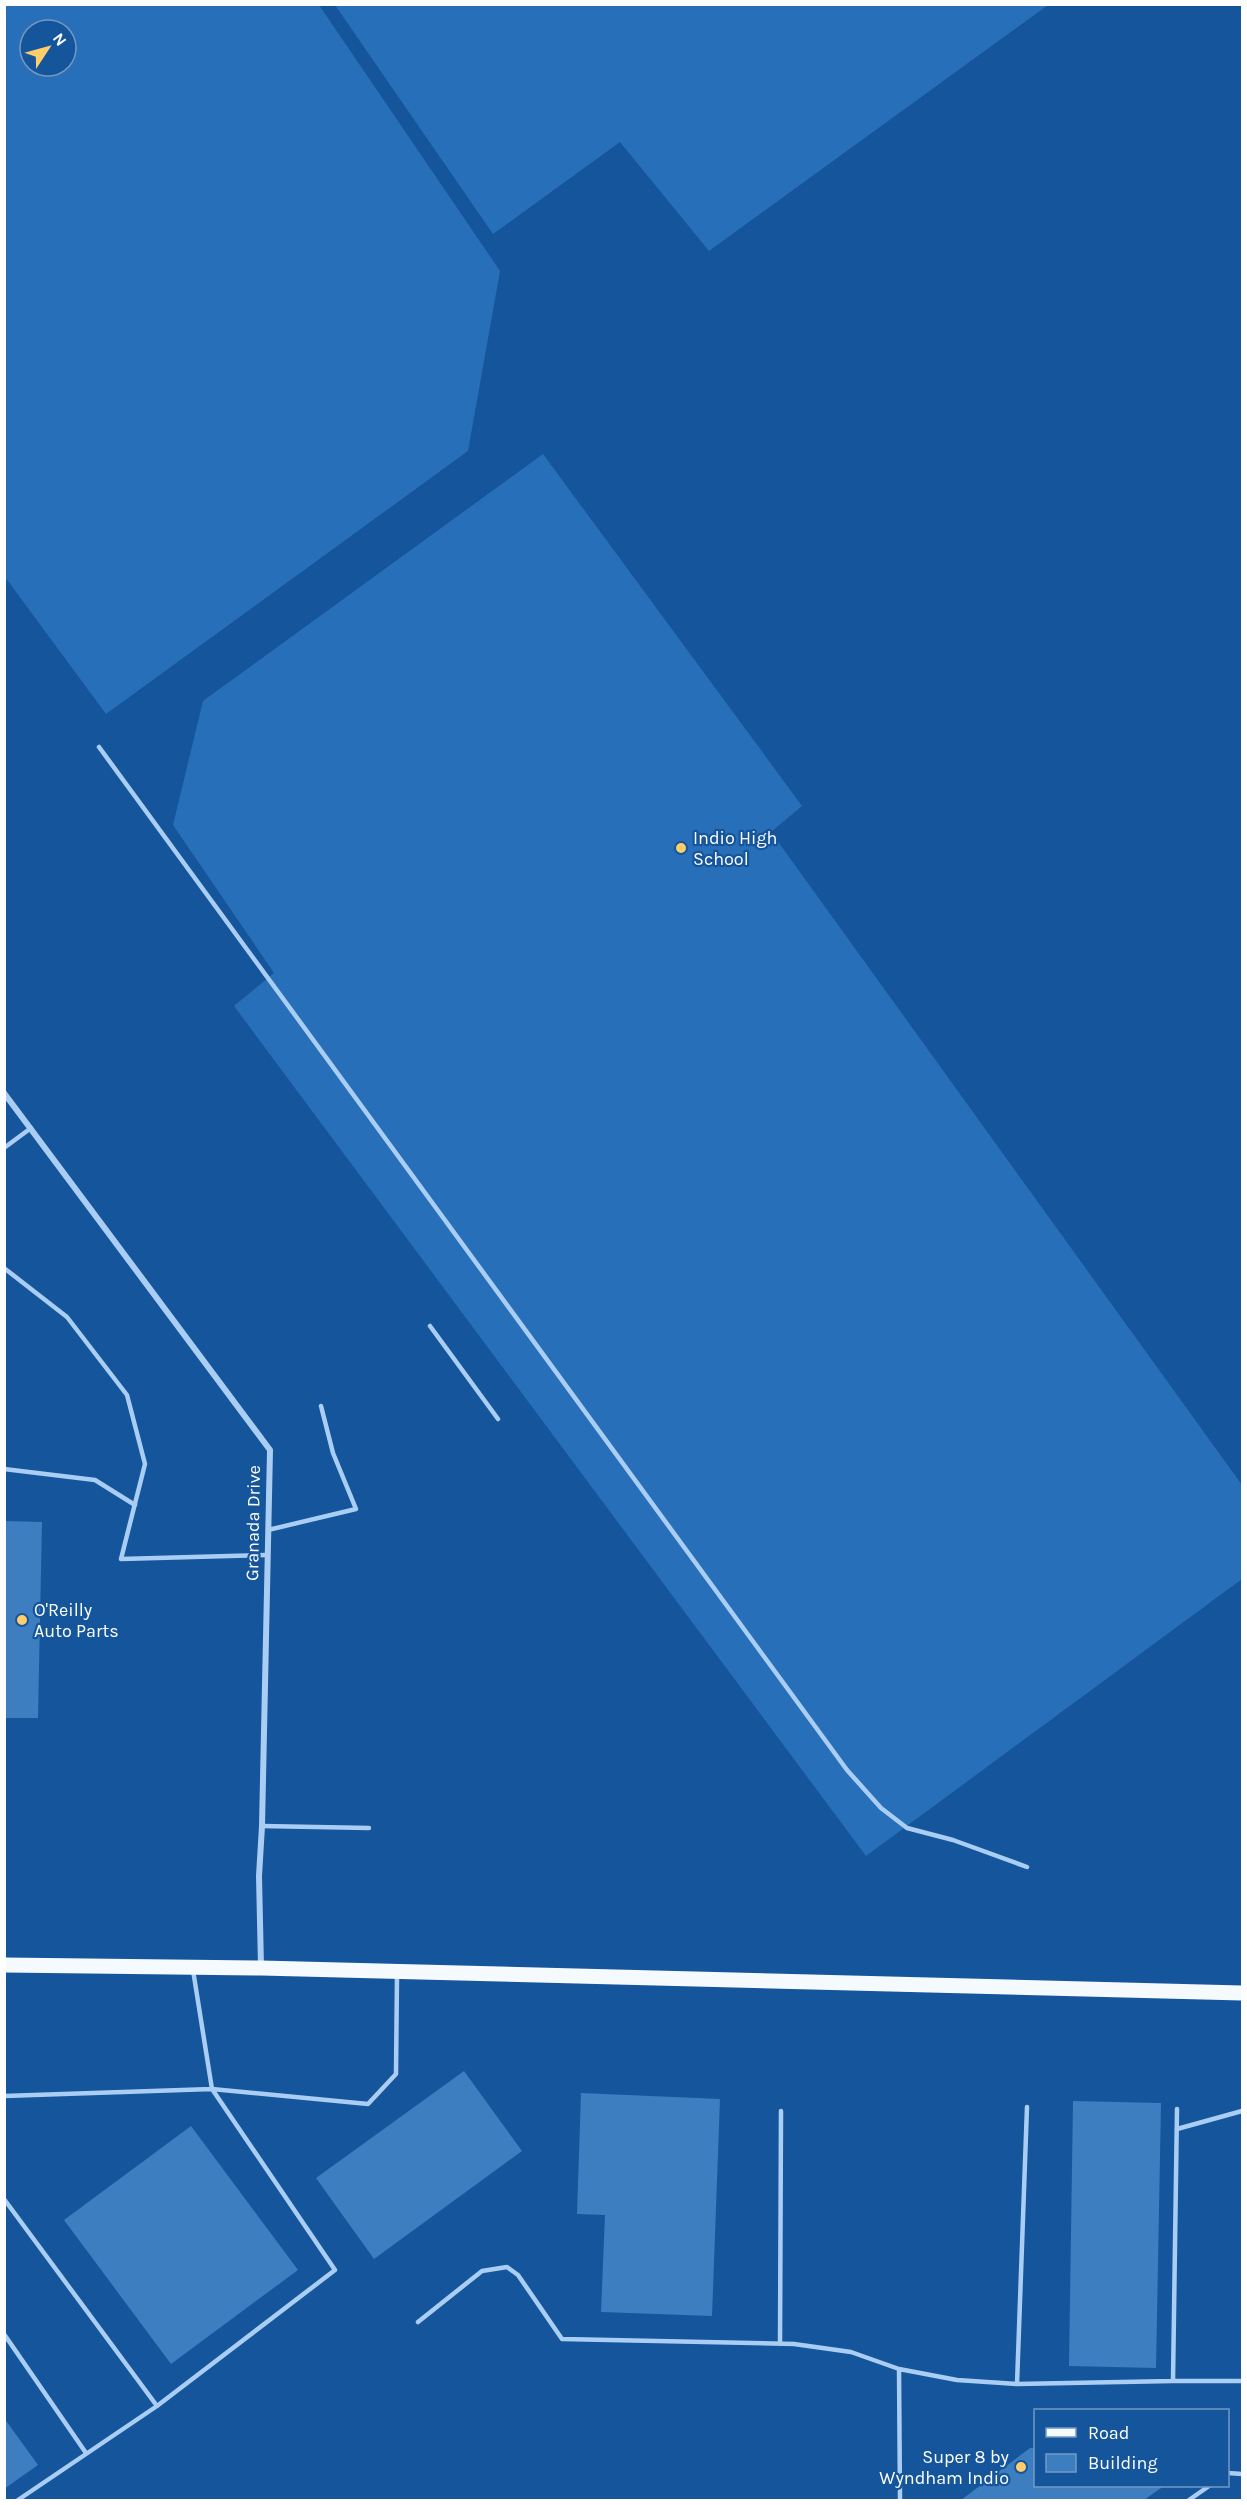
<svg xmlns="http://www.w3.org/2000/svg" width="1247" height="2505" viewBox="0 0 1247 2505" font-family="Karla,sans-serif">
<rect width="100%" height="100%" fill="#15559b"/>
<path fill="#286fb9" fill-rule="evenodd" d="M4 5H319L500 271 468 451 106 714 5 577ZM30 30H66V66H30Z
M335 5H1048L709 251 620 142 493 234Z
M543 454 802 806 771 832 1242 1485V1579L866 1856 234 1006 274 973 173 825 203 701Z"/>
<path fill="#3d7ec1" d="M4 1521 42 1522 38 1718H4Z
M464 2071 522 2151 374 2259 316 2178Z
M581 2093 720 2099 712 2316 601 2312 605 2215 577 2214Z
M1073 2101 1161 2103 1156 2368 1069 2366Z
M191 2126 298 2270 171 2364 64 2220Z
M4 2418 38 2465 4 2489Z
M1030 2448H1036V2486H1164L1144 2500H961Z"/>
<g fill="none" stroke-linecap="round" stroke-linejoin="round">
<path stroke="#aacef3" stroke-width="4.5" d="M99 747 847 1770 881 1808 907 1828 953 1840 1027 1867
M4 1148 31 1128
M4 1268 67 1317 127 1395 145 1464 121 1559 267 1555
M430 1326 498 1419
M4 1469 95 1480 135 1505
M268 1530 356 1509 333 1453 321 1406
M262 1826 369 1828
M4 2096 212 2089 368 2104 396 2074 397 1976
M1177 2109 1173 2381H1242
M1177 2129 1242 2111
M4 2199 157 2406
M418 2322 482 2271 507 2267 518 2275 562 2339 794 2344 851 2352 899 2369 957 2380 1017 2384 1027 2107
M4 2334 86 2453
M780 2344 781 2111
M899 2369 900 2500
M1017 2384 1173 2381
M1228 2473 1242 2474
M18 2500 157 2406 335 2270 212 2089 193 1970
M1189 2500 1209 2486"/>
<path stroke="#aacef3" stroke-width="6" d="M4 1093 270 1450 262 1826 259 1876 261 1967"/>
<path stroke="#f5faff" stroke-width="15" d="M4 1965 261 1968 1242 1993"/>
</g>
<g fill="#ffce6b" stroke="#15559b" stroke-width="2">
<circle cx="681" cy="848" r="6"/>
<circle cx="22" cy="1620" r="6"/>
<circle cx="1021" cy="2467" r="6"/>
</g>
<g text-anchor="middle" stroke-width="4.5" stroke-linejoin="round" paint-order="stroke">
<g font-size="18" fill="#fff" stroke="#15559b" text-anchor="start">
<text x="693" y="844">Indio High<tspan x="693" dy="21">School</tspan></text>
<text x="34" y="1616">O'Reilly<tspan x="34" dy="21">Auto Parts</tspan></text>
<text x="1009" y="2463" text-anchor="end">Super 8 by<tspan x="1009" dy="21">Wyndham Indio</tspan></text>
</g>
<g font-size="18" fill="#fff" stroke="#15559b">
<text transform="translate(253 1523) rotate(-89)" y="6">Granada Drive</text>
</g>
</g>
<rect width="1247" height="2505" fill="none" stroke="#ffffff" stroke-width="12"/>
<rect x="1034" y="2409" width="195" height="78" fill="#15559b" stroke="#7399c3" stroke-width="1.5"/>
<rect x="1046" y="2428" width="30" height="9" fill="#f5faff" stroke="#7399c3" stroke-width="1.5"/>
<text x="1088" y="2439" font-size="18" fill="#ffffff">Road</text>
<rect x="1046" y="2454" width="30" height="18" fill="#3d7ec1" stroke="#7399c3" stroke-width="1.5"/>
<text x="1088" y="2469" font-size="18" fill="#ffffff">Building</text>
<g transform="translate(48 48) rotate(54)"><circle r="28" fill="#15559b" stroke="#7399c3" stroke-width="1.5"/>
<path d="M0-4.5L10 22L0 15L-10 22Z" fill="#ffce6b"/>
<text y="-9" font-size="16" font-weight="bold" text-anchor="middle" fill="#ffffff">N</text>
</g>
</svg>
